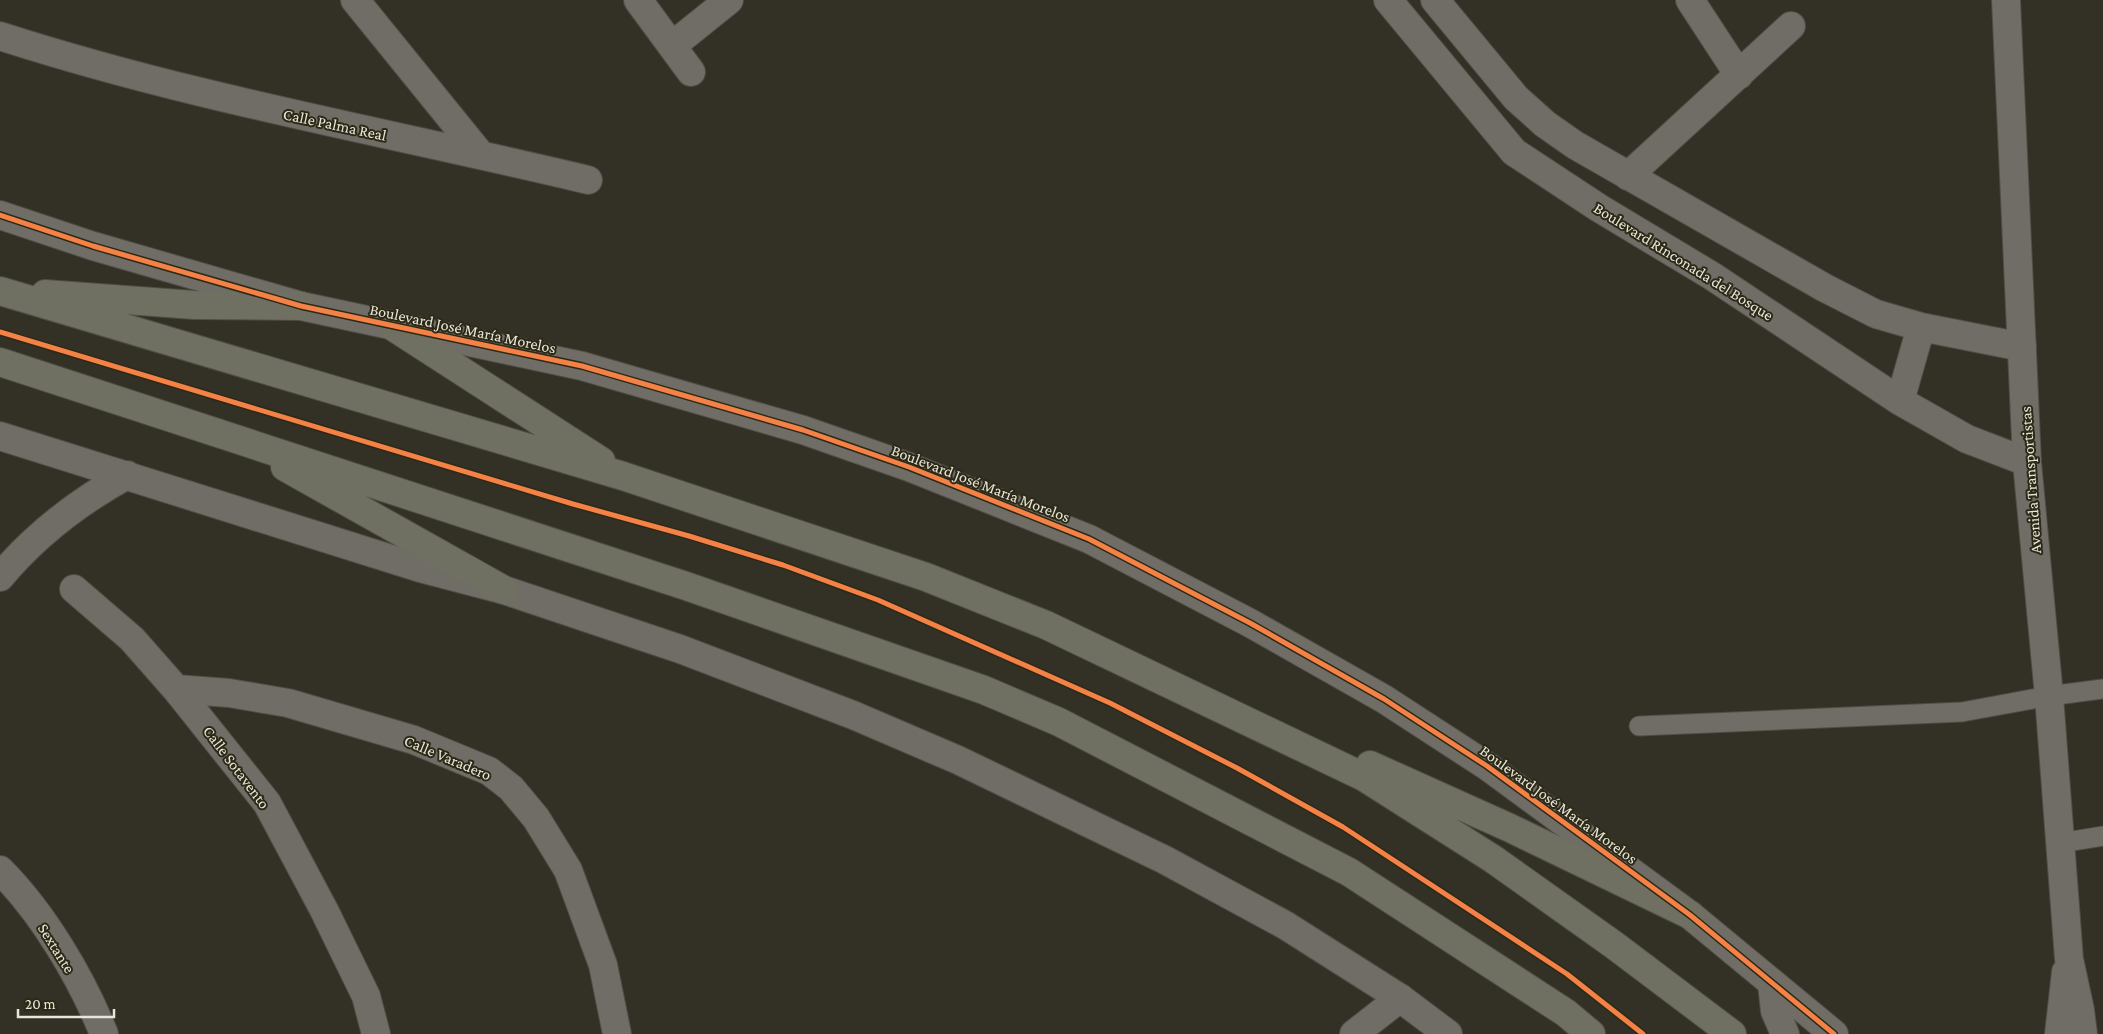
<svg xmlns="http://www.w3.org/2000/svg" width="2103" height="1034" viewBox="0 0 2103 1034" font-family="'Crimson Pro',serif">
<rect width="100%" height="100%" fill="#333026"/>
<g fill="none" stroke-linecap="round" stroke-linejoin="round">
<defs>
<path id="service" d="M1639 726 1962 712 2049 696 2103 689
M2060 843 2103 836"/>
<path id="minor" d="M355 0 480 154
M638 0 691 72
M1388 0 1514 152 1599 208 1712 276 1900 401 1967 439 2027 462
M1435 0 1516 98 1545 124 1575 145 1825 288 1876 314 1921 327 2022 347
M1690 0 1739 75
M0 36C192 98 392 133 588 180
M673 45 729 0
M1628 176 1791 26
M1900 401 1921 327
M0 577C36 534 78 502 127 475
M74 589 132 639 176 689 267 803 324 910 366 996 376 1034
M176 689 229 693 288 703 414 740 489 771 511 788 536 818 568 870 603 965 617 1034
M0 870C43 913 81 977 104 1034
M1354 1034 1400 998"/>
<path id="tertiary" d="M2006 0 2027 462 2049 696 2069 959 2080 1010 2083 1034
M0 215 93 246 301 306 582 366 803 430 909 467 1089 539 1250 623 1384 699 1487 766 1690 915 1834 1034
M0 436 420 568 504 590 680 649 853 715 958 760 1165 860 1285 925 1400 998 1448 1034
M1772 984 1775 1011 1785 1034
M2059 1034 2066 972"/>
<path id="primary" d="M0 291 623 476 926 577 1046 625 1364 777 1493 859 1614 945 1732 1034
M45 294 194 305 301 306
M395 328 601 461
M0 362 686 586 984 690 1059 722 1349 872 1566 1013 1591 1034
M285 467 504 590
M1370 765 1510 828 1690 915"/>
</defs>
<use href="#service" stroke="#4f4d44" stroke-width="21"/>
<use href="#minor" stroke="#4f4d44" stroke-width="30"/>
<use href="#tertiary" stroke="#4f4d44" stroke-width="30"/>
<use href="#primary" stroke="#4f4d44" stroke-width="30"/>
<use href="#service" stroke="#6f6d66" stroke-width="19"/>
<use href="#minor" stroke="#6f6d66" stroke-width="28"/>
<use href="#tertiary" stroke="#6f6d66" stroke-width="28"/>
<use href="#primary" stroke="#6f6f62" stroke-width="28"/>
<defs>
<path id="cycleway" d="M0 215 93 246 301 306 582 366 803 430 909 467 1089 539 1250 623 1384 699 1487 766 1690 915 1834 1034
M0 332 573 504 689 536 783 565 878 600 1110 703 1237 768 1343 827 1567 974 1643 1034"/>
</defs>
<use href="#cycleway" stroke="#2d2917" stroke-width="8"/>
<use href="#cycleway" stroke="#f48246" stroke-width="5"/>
</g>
<g text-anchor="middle" stroke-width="4" stroke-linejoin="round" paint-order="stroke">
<g font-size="16" fill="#e8e6da" stroke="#2d2917">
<text transform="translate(335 124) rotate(12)" y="6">Calle Palma Real</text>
<text transform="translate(1684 261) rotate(32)" y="6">Boulevard Rinconada del Bosque</text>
<text transform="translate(463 328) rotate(12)" y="6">Boulevard José María Morelos</text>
<text transform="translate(2030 480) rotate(-94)" y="6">Avenida Transportistas</text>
<text transform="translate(981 483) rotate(21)" y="6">Boulevard José María Morelos</text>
<text transform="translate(448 757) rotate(23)" y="6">Calle Varadero</text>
<text transform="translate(237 767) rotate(53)" y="6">Calle Sotavento</text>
<text transform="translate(1559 804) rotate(36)" y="6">Boulevard José María Morelos</text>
<text transform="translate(57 948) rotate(58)" y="6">Sextante</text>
</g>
</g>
<path d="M18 1009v8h96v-8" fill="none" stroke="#e8e6da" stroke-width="2.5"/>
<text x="25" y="1009" font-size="15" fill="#e8e6da" stroke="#2d2917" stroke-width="4" paint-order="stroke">20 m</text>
</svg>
